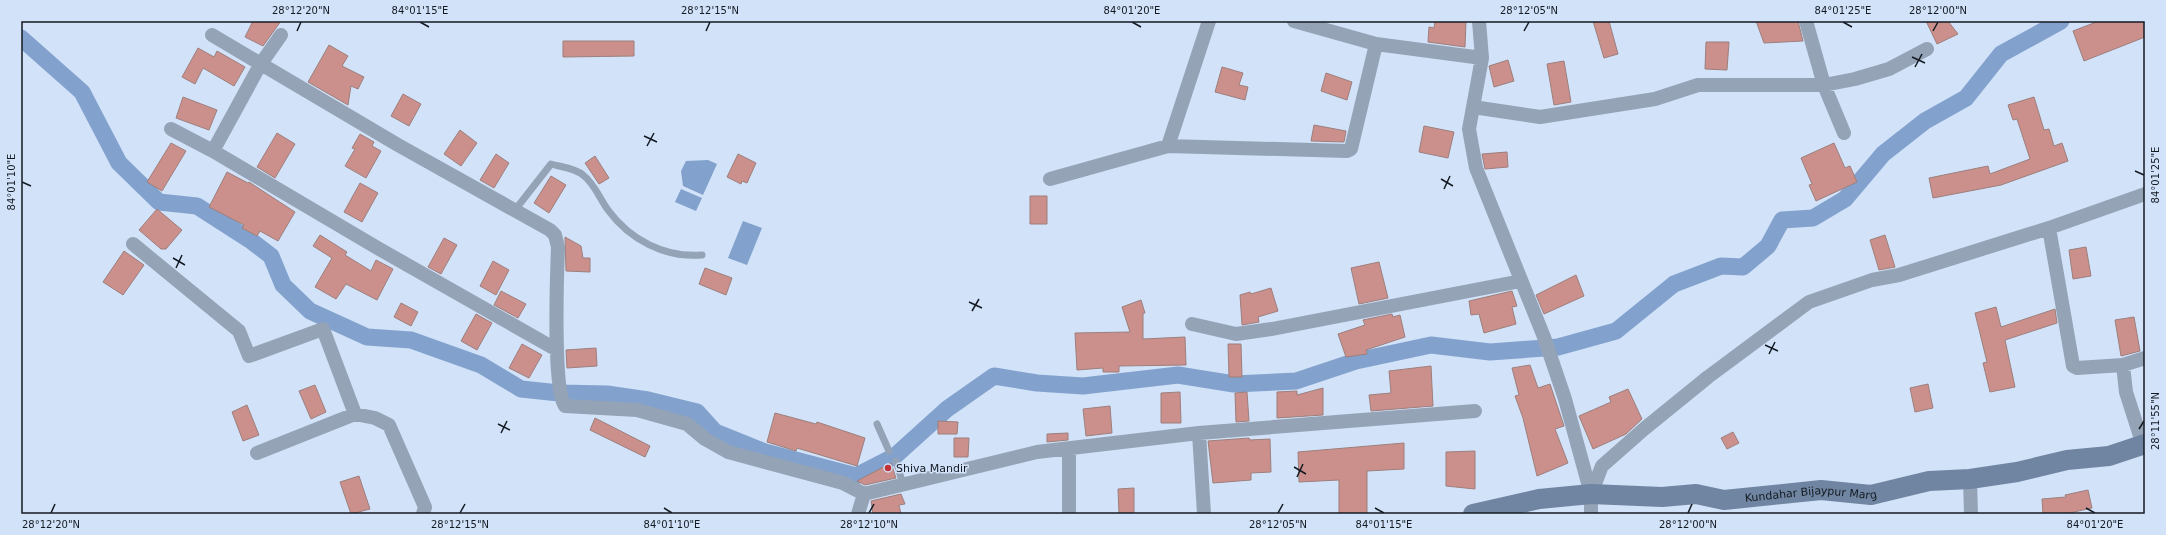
<svg xmlns="http://www.w3.org/2000/svg" width="2166" height="535" viewBox="0 0 2166 535" font-family="'DejaVu Sans',sans-serif">
<rect width="100%" height="100%" fill="#d1e2f9"/>
<path fill="#82a2cd" d="M708 160 717 164 703 195 683 186 681 171 686 161Z
M681 189 702 198 696 211 675 202Z
M743 221 762 228 747 265 728 258Z"/>
<g fill="none" stroke-linecap="round" stroke-linejoin="round">
<path stroke="#82a2cd" stroke-width="17" d="M21 38 82 92 119 163 159 202 197 206 250 240 271 256 283 285 310 311 367 337 411 340 481 365 521 389 559 393 607 394 648 400 697 412 715 432 765 452 856 476 895 456 947 409 994 376 1037 383 1083 386 1178 375 1234 384 1296 381 1356 361 1431 345 1490 352 1558 347 1616 331 1674 284 1721 266 1743 267 1768 246 1782 220 1813 218 1845 199 1883 154 1925 121 1966 98 2001 54 2061 21"/>
</g>
<path fill="#cb908c" stroke="#9d7f7d" d="M253 21H281L263 46 245 37Z
M1435 21H1466L1465 47 1428 42 1429 27 1434 28Z
M1593 21H1609L1618 54 1604 58Z
M1756 21H1798L1803 41 1764 43Z
M1926 21H1948L1958 34 1937 44Z
M2099 21H2145V37L2084 61 2073 31Z
M563 41H634V56L563 57Z
M1706 42H1729L1727 70 1705 69Z
M329 45 348 56 342 66 364 77 358 89 351 86 348 105 308 82Z
M198 48 214 57 217 51 245 67 234 86 203 68 195 84 182 77Z
M1508 60 1514 81 1494 87 1489 66Z
M1564 61 1571 102 1554 105 1547 64Z
M1222 67 1243 73 1239 85 1248 87 1245 100 1215 92Z
M1326 73 1352 82 1347 100 1321 91Z
M403 94 421 104 409 126 391 116Z
M183 97 217 110 209 130 176 118Z
M2034 97 2044 130 2049 129 2054 146 2062 143 2068 161 2001 185 1933 198 1929 178 1988 166 1990 174 2030 159 2017 119 2013 120 2008 105Z
M1314 125 1346 131 1344 142 1311 141Z
M1424 126 1454 132 1448 158 1419 152Z
M460 130 477 143 461 166 444 154Z
M277 133 295 144 275 178 257 167Z
M360 134 374 142 372 146 381 151 366 178 345 166 355 149 352 148Z
M171 143 186 151 162 191 147 182Z
M1834 143 1845 168 1850 166 1857 182 1816 201 1809 185 1812 184 1801 158Z
M1507 152 1508 167 1485 169 1482 154Z
M496 154 509 163 494 188 480 180Z
M738 154 756 163 747 183 742 181 741 184 727 177Z
M595 156 609 178 599 184 585 163Z
M227 172 248 183 249 182 295 212 278 241 260 231 257 236 242 228 244 225 209 207Z
M551 176 566 185 549 213 534 203Z
M360 183 378 193 362 222 344 212Z
M1030 196H1047V224H1030Z
M157 209 182 230 166 249H161L139 230Z
M320 235 347 252 345 255 371 271 376 260 393 269 377 300 346 284 336 299 315 287 332 258 313 246Z
M1885 235 1895 267 1879 270 1870 240Z
M565 237 581 246 583 258H590V272L566 271Z
M444 238 457 245 441 274 428 267Z
M2086 247 2091 276 2073 279 2069 250Z
M124 251 144 265 123 295 103 282Z
M493 261 509 270 496 295 480 286Z
M1379 262 1388 298 1359 304 1351 268Z
M705 268 732 278 726 295 699 284Z
M1576 275 1584 296 1544 314 1536 295Z
M1271 288 1278 311 1258 317 1259 322 1242 325 1240 295 1250 292 1251 294Z
M501 291 526 304 518 318 494 305Z
M1512 291 1517 306 1512 307 1516 324 1484 333 1479 314 1471 315 1469 301Z
M1141 300 1145 313H1143V339L1185 337 1186 365 1119 366V372H1103V368L1077 370 1075 333 1130 332 1122 307Z
M401 303 418 312 411 326 394 317Z
M1996 307 2001 327 2055 309 2057 323 2005 340 2015 387 1990 392 1983 363 1987 362 1975 313Z
M476 314 492 323 477 350 461 341Z
M1392 314 1393 317 1400 315 1405 337 1366 350 1367 354 1346 357 1338 334 1365 325 1363 320Z
M2134 317 2140 351 2121 356 2115 320Z
M522 344 542 355 529 378 509 368Z
M1228 344H1241L1242 377H1229Z
M596 348 597 366 567 368 566 350Z
M1530 365 1538 388 1550 384 1564 426 1555 429 1568 463 1537 476 1523 418 1515 396 1519 395 1512 368Z
M1431 366 1433 406 1371 411 1369 395 1391 393 1389 371Z
M1928 384 1933 408 1915 412 1910 388Z
M315 385 326 412 311 419 299 391Z
M1323 388V415L1277 418V392L1297 391V395Z
M1628 389 1642 419 1626 434 1593 449 1579 416 1611 402 1609 397Z
M1180 392 1181 423H1161V393Z
M1247 392 1249 421 1236 422 1235 393Z
M247 405 259 435 243 441 232 412Z
M1110 406 1112 433 1086 436 1083 409Z
M775 413 816 424 817 422 865 438 857 466 797 448 796 451 767 442Z
M595 418 650 446 645 457 590 430Z
M938 421 958 422 957 434H938Z
M1733 432 1739 443 1727 449 1721 438Z
M1068 433V440L1047 442V434Z
M954 438H969L968 457H954Z
M1249 438 1250 440 1270 439 1271 472 1251 473V480L1213 483 1208 441Z
M1404 443V469L1367 471V514H1339V480L1299 482 1298 452Z
M1475 451V489L1446 486V452Z
M891 463 896 478 865 485 857 481Z
M359 476 370 509 351 514 340 482Z
M1134 488V514H1119L1118 489Z
M2088 490 2092 508 2065 514H2043L2042 499 2066 497 2065 495Z
M901 494 905 504 899 505 901 514H873L871 501Z"/>
<g fill="none" stroke-linecap="round" stroke-linejoin="round">
<path stroke="#95a3b6" stroke-width="7" d="M515 210 551 164C561 167 575 168 583 175 594 183 600 199 608 210 630 240 665 258 702 255
M877 424 889 451
M896 461 903 484"/>
<path stroke="#95a3b6" stroke-width="14" d="M1294 21 1376 44 1482 58
M1479 21 1482 58 1469 129 1476 168 1544 337 1565 399 1591 494V514
M1806 21 1824 85 1844 133
M212 35 398 145 550 230 555 235 558 247C557 273 553 391 565 406L637 410 687 424 705 439 728 452 843 483 864 494 1037 452 1199 433 1475 411
M1473 107 1540 117 1655 99 1698 85H1824L1855 79 1889 69 1927 49
M171 129 213 151 381 250 557 350
M1168 146 1209 21
M213 151 260 65 281 35
M1050 179 1168 146 1347 151 1351 149 1376 44
M2049 228 2073 366 2077 368 2123 365 2145 358
M133 244 239 331 249 356 323 329 355 414 375 418 389 425 425 507 423 514
M1192 324 1236 334 1272 329 1521 281
M2123 365 2126 392 2143 445
M1199 433 1204 514
M1069 449V514
M257 453 355 414
M1970 479 1971 514
M1591 494 1602 466 1644 429 1708 377 1809 302 1872 280 1899 275 2049 228 2145 194
M858 514 864 494"/>
<path stroke="#7085a1" stroke-width="20" id="s1" d="M1473 514 1539 499 1591 494 1662 497 1696 494 1724 500 1821 490 1871 495 1929 481 1970 479 2017 472 2067 460 2109 456 2145 444"/>
</g>
<path fill="none" stroke="#141a22" stroke-width="1.5" d="M420 22 429 27M1132 22 1141 27M1843 22 1852 27M297 31 301 22M706 31 710 22M1524 31 1529 22M1933 31 1938 22M1912 57 1925 63M1915 67 1922 54M644 136 657 142M647 146 654 133M2135 171 2144 175M1441 179 1453 186M22 182 31 186M1444 189 1450 176M173 258 185 265M176 268 182 255M969 302 982 308M972 311 979 299M1765 345 1778 351M1769 354 1775 342M498 424 510 430M2139 429 2144 421M501 433 507 421M1294 467 1306 474M1297 477 1303 464M664 508 672 513M1375 508 1384 513M2086 508 2095 513M51 513 55 504M460 513 465 504M869 513 874 504M1278 513 1283 504M1688 513 1692 504"/>
<circle fill="#c13238" stroke="#d1e2f9" stroke-width="1.5" cx="888" cy="468" r="4"/>
<g text-anchor="middle" stroke-width="3" stroke-linejoin="round" paint-order="stroke">
<g font-size="11" fill="#141a22" stroke="#d1e2f9" text-anchor="start">
<text x="896" y="472">Shiva Mandir</text>
</g>
<g font-size="11" fill="#141a22" stroke="#d1e2f9">
<text dy="4" stroke="none"><textPath href="#s1" startOffset="341">Kundahar Bijaypur Marg</textPath></text>
</g>
</g>
<rect width="2166" height="535" fill="none" stroke="#d1e2f9" stroke-width="44"/>
<rect x="22" y="22" width="2122" height="491" fill="none" stroke="#141a22" stroke-width="1.5"/>
<g font-size="10" text-anchor="middle" fill="#141a22">
<text x="301" y="14">28°12'20"N</text>
<text x="420" y="14">84°01'15"E</text>
<text x="710" y="14">28°12'15"N</text>
<text x="1132" y="14">84°01'20"E</text>
<text x="1529" y="14">28°12'05"N</text>
<text x="1843" y="14">84°01'25"E</text>
<text x="1938" y="14">28°12'00"N</text>
<text transform="translate(2155 175) rotate(-90)" y="4">84°01'25"E</text>
<text transform="translate(11 182) rotate(-90)" y="4">84°01'10"E</text>
<text transform="translate(2155 421) rotate(-90)" y="4">28°11'55"N</text>
<text x="51" y="528">28°12'20"N</text>
<text x="460" y="528">28°12'15"N</text>
<text x="672" y="528">84°01'10"E</text>
<text x="869" y="528">28°12'10"N</text>
<text x="1278" y="528">28°12'05"N</text>
<text x="1384" y="528">84°01'15"E</text>
<text x="1688" y="528">28°12'00"N</text>
<text x="2095" y="528">84°01'20"E</text>
</g>
</svg>
